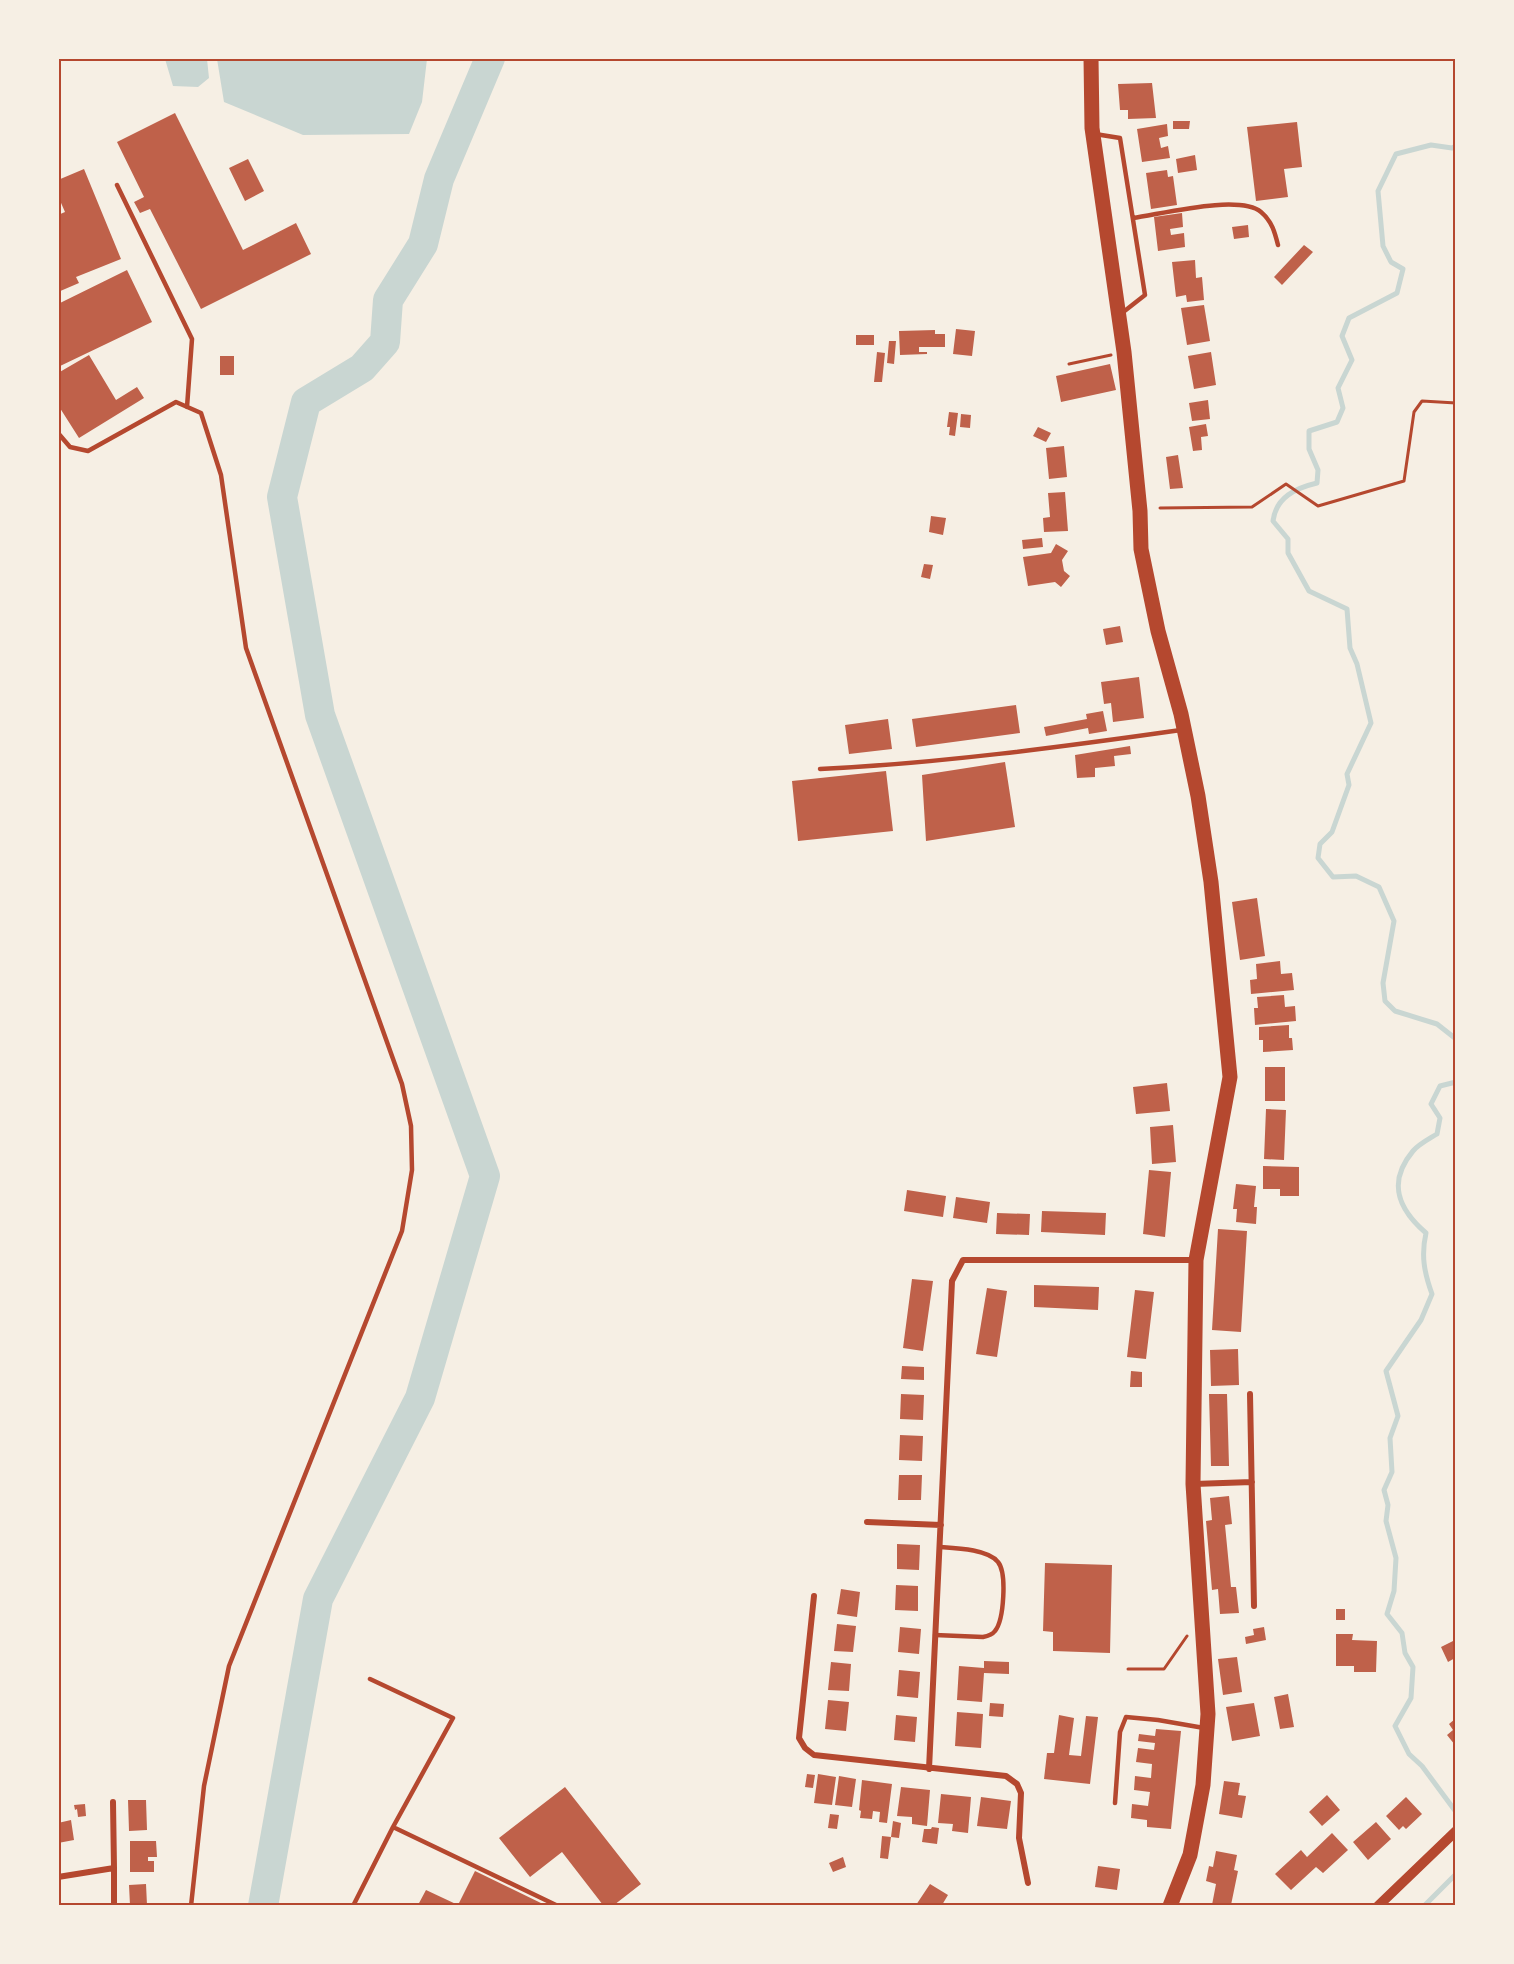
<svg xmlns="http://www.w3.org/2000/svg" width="1514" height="1964" viewBox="0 0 1514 1964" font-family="Ubuntu,sans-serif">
<rect width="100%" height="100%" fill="#f6efe4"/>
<path fill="#c9d6d2" d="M165 59H207L209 78 198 87 173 86Z
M217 59V58L427 59 422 102 409 134 303 135 224 102Z"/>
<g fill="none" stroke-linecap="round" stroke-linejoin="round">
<path stroke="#c9d6d2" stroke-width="5" d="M1456 146 1452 148 1431 145 1396 154 1378 191 1383 246 1391 262 1403 269 1397 293 1349 318 1342 336 1352 360 1338 388 1343 408 1337 422 1309 431V449L1318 470 1317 483C1296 488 1276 497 1273 521L1288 539V553L1309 591 1347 609 1350 648 1357 664 1371 723 1347 774 1349 785 1332 832 1320 844 1318 858 1333 877 1356 876 1379 887 1394 921 1383 983 1385 1001 1395 1011 1437 1024 1456 1039
M1456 1082 1440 1086 1431 1104 1440 1118 1437 1134C1429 1139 1419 1144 1413 1151 1387 1182 1398 1209 1426 1233 1421 1255 1424 1272 1432 1294L1421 1320 1386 1371 1398 1416 1390 1438 1392 1472 1384 1490 1388 1505 1386 1521 1396 1558 1394 1591 1387 1614 1402 1633 1405 1653 1413 1667 1411 1698 1395 1726 1409 1754 1422 1766 1456 1812
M1424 1906 1456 1874"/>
<path stroke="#c9d6d2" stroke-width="30" d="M263 1906 318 1599 420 1398 485 1176 320 715 282 497 306 402 362 368 385 342 388 300 423 244 439 179 490 58"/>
</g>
<path fill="#bf614a" d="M1152 83 1156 118 1128 119V110H1120L1118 84Z
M175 113 243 250 296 223 311 254 201 309 150 209 140 213 134 202 144 197 117 142Z
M1173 121H1190L1189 129H1173Z
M1297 122 1302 167 1284 169 1288 197 1256 201 1247 127Z
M1167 124 1168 136 1159 138 1161 148 1168 146 1170 158 1142 162 1137 129Z
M1195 155 1197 170 1178 173 1176 159Z
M248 159 264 191 245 201 229 168Z
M84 169 121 259 76 277 79 283 58 292V215L65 212 58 196V180Z
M1167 170 1168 177 1173 176 1177 205 1151 209 1146 173Z
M1182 213 1183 227 1170 229 1171 235 1184 233 1185 247 1158 251 1154 217Z
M1248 225 1249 237 1234 239 1232 227Z
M1304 245 1313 252 1282 285 1274 277Z
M1195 260 1196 278 1202 277 1204 300 1187 302 1186 295 1176 297 1172 262Z
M127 270 152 322 58 367V304Z
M1204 305 1210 341 1187 345 1181 308Z
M956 329 975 331 972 356 953 354Z
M935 330V334H945V347H919V352H927V354L900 355 899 331Z
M856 335H874V345H856Z
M889 341H896L894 364 887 363Z
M877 352 885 353 882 382H874Z
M1211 352 1216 385 1194 389 1188 356Z
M89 355 116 400 137 387 144 398 79 438 58 405V373Z
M220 356H234V375H220Z
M1110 364 1116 390 1061 402 1056 376Z
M1208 400 1210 419 1192 421 1189 403Z
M949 412 958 413 955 436 949 435 950 427H947Z
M961 414 971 415 970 428 960 427Z
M1206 424 1208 436 1201 437 1202 450 1193 451 1189 427Z
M1038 427 1051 433 1046 442 1033 436Z
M1064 446 1067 477 1049 479 1046 448Z
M1178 455 1183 488 1170 489 1166 457Z
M1065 492 1068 531 1044 532 1043 518 1050 517 1048 493Z
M931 516 946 518 943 535 929 532Z
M1042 538 1043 547 1023 549 1022 540Z
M1056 544 1068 551 1062 560 1064 571 1070 576 1061 587 1055 582 1028 586 1023 557 1051 553Z
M924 564 933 565 930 579 921 577Z
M1120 626 1123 642 1106 645 1103 629Z
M1139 677 1144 718 1113 722 1111 703 1104 704 1101 682Z
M1016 705 1020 733 916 747 912 719Z
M1103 711 1107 731 1089 734 1088 728 1046 736 1044 727 1087 719 1086 714Z
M888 719 892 749 849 754 845 725Z
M1130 746 1131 754 1114 756 1115 766 1095 768V777L1077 778 1075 755Z
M1005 762 1015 827 926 841 922 775Z
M886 771 893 831 798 841 792 781Z
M1257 898 1265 956 1240 960 1232 902Z
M1280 961 1281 974 1292 973 1294 990 1251 994 1250 980 1257 979 1256 964Z
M1284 995 1285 1007 1295 1006 1296 1021 1255 1025 1254 1008H1258L1257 997Z
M1289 1025V1038H1292L1293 1050 1263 1052V1040H1259V1027Z
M1265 1067H1285V1101H1265Z
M1167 1083 1170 1111 1136 1114 1133 1087Z
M1266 1109 1286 1110 1284 1160 1264 1159Z
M1173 1125 1176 1162 1152 1164 1150 1127Z
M1263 1166 1299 1167V1196H1280V1189H1263Z
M1149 1170 1171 1172 1165 1237 1143 1234Z
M1236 1184 1256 1186 1254 1207H1257L1256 1224 1236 1222 1237 1209H1233Z
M907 1190 946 1196 943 1217 904 1211Z
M956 1197 990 1202 987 1223 953 1218Z
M1042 1211 1106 1213 1105 1235 1041 1232Z
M997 1213 1030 1214 1029 1235 996 1234Z
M1218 1229 1247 1231 1241 1332 1212 1330Z
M912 1279 933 1281 923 1351 903 1348Z
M1034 1285 1099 1287 1098 1310 1034 1307Z
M987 1288 1007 1291 997 1357 976 1354Z
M1135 1290 1154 1292 1146 1359 1127 1357Z
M1238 1349 1239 1385 1211 1386 1210 1350Z
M902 1366 924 1367V1380L901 1379Z
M1131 1371 1142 1372V1387H1130Z
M901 1394 924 1395 923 1420 900 1419Z
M1209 1394H1227L1229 1466H1211Z
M900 1435 923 1436 922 1461 899 1460Z
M899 1475H922L921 1500H898Z
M1229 1496 1232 1524 1225 1525 1231 1587H1236L1239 1613 1220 1614 1218 1589 1212 1590 1206 1521 1212 1520 1210 1498Z
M897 1544 920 1545 919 1570 897 1569Z
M1045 1563 1112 1565 1110 1653 1053 1651V1632L1043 1631Z
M896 1585 918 1586V1611L895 1610Z
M841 1589 860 1592 857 1617 837 1614Z
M1336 1609H1345V1620H1336Z
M837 1624 856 1626 853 1652 834 1651Z
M900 1627 921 1629 919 1654 898 1652Z
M1264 1627 1266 1640 1246 1644 1245 1637 1254 1635 1253 1629Z
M1336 1634H1353L1352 1640 1377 1641 1376 1672H1354V1666H1336Z
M1455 1640V1658L1448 1662 1441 1647Z
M1237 1657 1242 1692 1223 1695 1218 1659Z
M984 1661 1009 1662V1674L984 1673 982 1702 957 1700 959 1666 984 1668Z
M831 1662 851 1664 849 1691 828 1690Z
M899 1670 920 1672 918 1698 897 1696Z
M1288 1694 1294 1727 1280 1729 1274 1697Z
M828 1700 849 1702 846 1731 825 1729Z
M990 1703 1004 1704 1003 1717 989 1716Z
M1254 1703 1260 1736 1232 1741 1226 1707Z
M957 1712 983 1714 981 1748 955 1746Z
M896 1715 917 1717 915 1742 894 1740Z
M1059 1715 1074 1718 1069 1755 1081 1756 1086 1716 1098 1717 1090 1784 1044 1779 1047 1753H1054Z
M1455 1719V1745L1447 1735 1453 1730 1449 1724Z
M1156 1729 1181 1731 1171 1829 1147 1827V1820L1131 1818 1132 1804 1148 1806 1150 1792 1134 1790 1135 1776 1151 1778 1152 1764 1136 1762 1138 1748 1154 1750 1155 1743 1138 1741 1139 1734 1155 1736Z
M807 1774 815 1775 813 1788 805 1787Z
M818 1774 836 1777 832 1805 814 1803Z
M839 1776 856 1779 852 1807 835 1805Z
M862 1780 892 1784 887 1823 879 1822 880 1812 873 1811 872 1819 860 1818 861 1811 859 1810Z
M1224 1781 1240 1783 1238 1795 1246 1796 1242 1818 1219 1814Z
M565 1787 641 1884 614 1905H603L562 1852 530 1877 499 1838Z
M901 1787 930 1790 927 1826 912 1824V1817L897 1816Z
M941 1794 971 1797 968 1833 952 1831 953 1824 938 1823Z
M1327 1795 1340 1810 1322 1826 1309 1812Z
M981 1797 1011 1801 1007 1829 977 1826Z
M1406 1797 1422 1814 1406 1829 1403 1826 1399 1830 1386 1816Z
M128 1800H146L147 1830 129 1831Z
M85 1804 86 1816 78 1817 77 1809 75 1810 74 1805Z
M830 1814 839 1815 837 1829 828 1828Z
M71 1820 74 1840 58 1843V1823Z
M893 1821 901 1823 899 1838 891 1837 888 1859 880 1858 882 1836 891 1837Z
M1376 1822 1391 1839 1368 1860 1353 1842Z
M932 1827 939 1828 937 1844 922 1842 924 1829H931Z
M1332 1833 1348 1850 1323 1873 1316 1867 1291 1890 1275 1874 1301 1850 1307 1857Z
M130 1841H156L157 1857H148V1861H154V1872H130Z
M1216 1851 1237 1855 1234 1870 1238 1871 1231 1905H1212L1216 1884 1206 1881 1209 1866 1213 1867Z
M843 1857 846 1867 833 1872 829 1863Z
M1098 1866 1120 1869 1117 1890 1095 1887Z
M475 1871 545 1905H418L426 1890 458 1905Z
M146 1884 147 1905H130L129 1885Z
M930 1884 948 1895 942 1905H916Z"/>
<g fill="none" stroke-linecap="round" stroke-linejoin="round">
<path stroke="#b5482f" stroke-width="3" d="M1069 364 1111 355
M1160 508 1252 507 1286 484 1318 506 1404 481 1414 412 1422 401 1456 403
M1128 1669H1164L1187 1636"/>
<path stroke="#b5482f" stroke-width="4.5" d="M1095 134 1120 138 1145 295 1122 313
M117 185 192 339 187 407
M1133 218C1162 214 1239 194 1261 212 1272 221 1275 233 1278 245
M58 433 70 447 88 451 176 402 201 413 221 475 246 648 402 1084 411 1126 412 1170 402 1231 229 1666 204 1786 191 1906
M820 769C942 763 1061 747 1181 730
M935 1635 983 1637C988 1636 992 1635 995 1631 1004 1620 1007 1573 998 1562 988 1549 955 1548 940 1547
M370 1679 453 1718 393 1827
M1115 1803 1120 1732 1126 1717 1158 1720 1204 1728
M353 1906 393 1827 558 1906"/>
<path stroke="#b5482f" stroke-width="6" d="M1250 1394 1254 1606
M1194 1484 1252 1482
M867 1522 941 1525
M814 1596 799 1738 805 1748 814 1755 1006 1776 1017 1784 1021 1793 1019 1838 1028 1883
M929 1769 952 1281 963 1260H1196
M113 1802 114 1868
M58 1877 114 1868V1906"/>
<path stroke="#b5482f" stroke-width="10" d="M1378 1906 1456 1831"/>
<path stroke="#b5482f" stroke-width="15" d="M1091 58 1092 128 1124 352 1140 511 1141 549 1158 631 1181 714 1198 796 1211 882 1230 1077 1196 1260 1193 1484 1208 1714 1203 1785 1190 1855 1170 1906"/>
</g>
<rect width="1514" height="1964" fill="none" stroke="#f6efe4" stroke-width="120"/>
<rect x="60" y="60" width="1394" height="1844" fill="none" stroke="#b5482f" stroke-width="2"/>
</svg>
